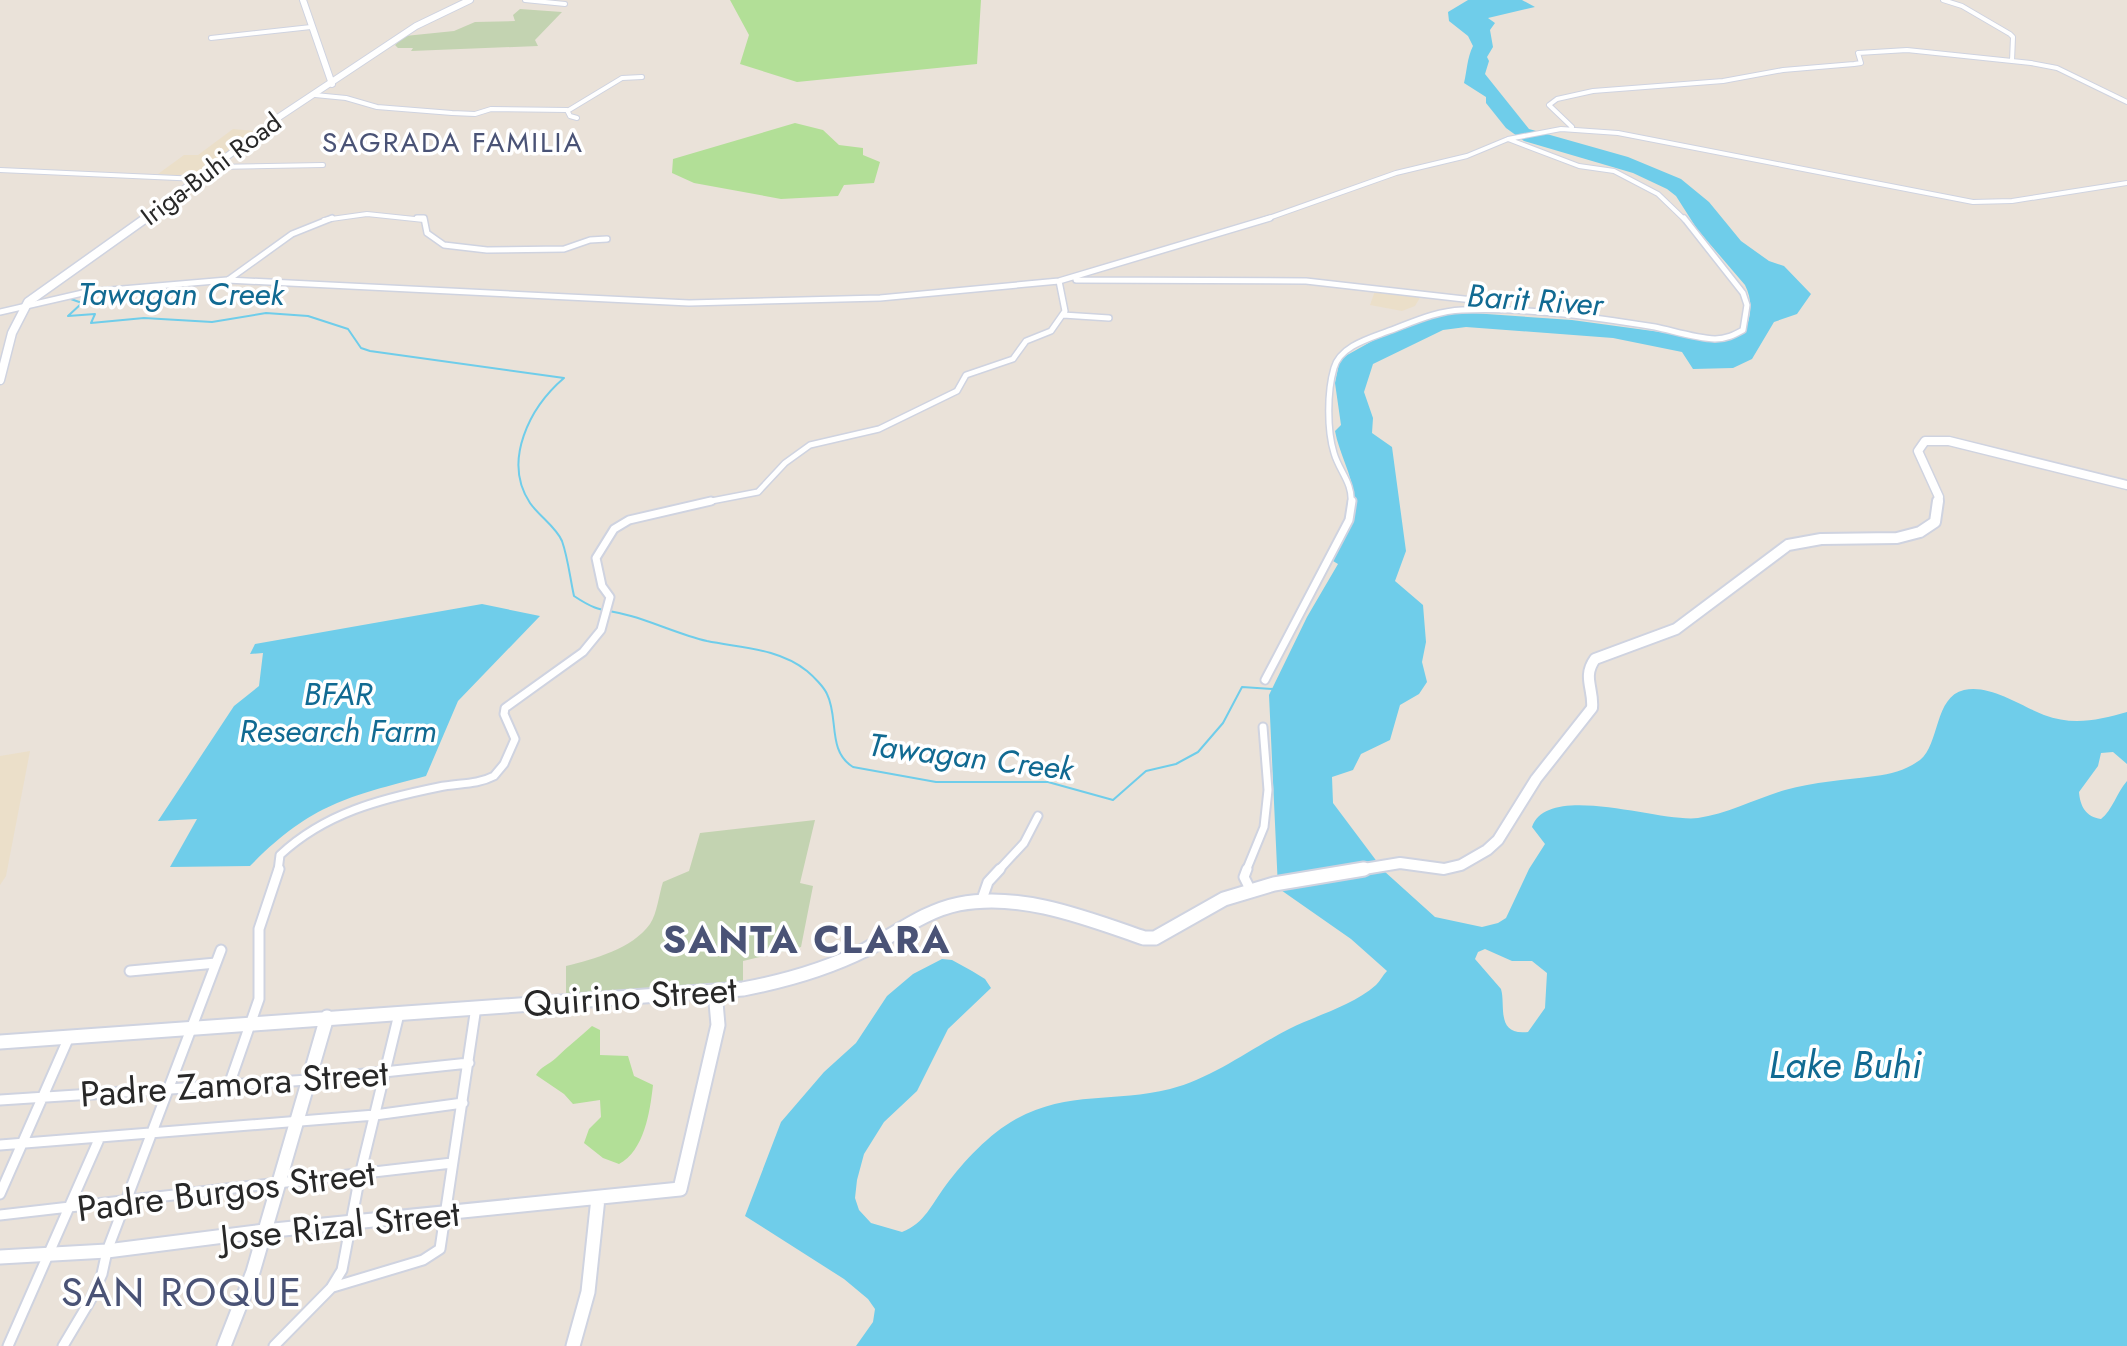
<svg xmlns="http://www.w3.org/2000/svg" width="2127" height="1346" viewBox="0 0 2127 1346" font-family="Jost,sans-serif">
<rect width="100%" height="100%" fill="#eae2d9"/>
<path fill="#ebdfc9" d="M233 129 255 131 195 177 158 174 184 155H198Z
M1376 288 1421 296 1415 306 1402 311 1370 305Z
M30 751 6 876 0 885V756Z"/>
<path fill="#b2df97" d="M730 0H981L977 64 797 82 740 64 749 35Z
M795 123 823 130 839 145 863 148V155L880 162 874 183 844 185 838 196 781 199 694 183 672 173 673 159Z
M592 1026 600 1030V1055L628 1056 634 1076 653 1085C650 1112 644 1151 619 1164L603 1158 584 1143 589 1129 601 1117 600 1100 573 1104 564 1094 536 1075C541 1066 549 1065 556 1058 568 1046 580 1037 592 1026Z"/>
<path fill="#c3d3b1" d="M520 9 562 12 535 40 538 46 411 51 413 48H398L395 45 405 36 454 31 475 22 515 21 513 15Z
M815 820 800 883 813 886 801 947 743 961V983L566 1000V966C594 959 632 949 650 924 657 914 659 894 663 882L689 871 700 833Z"/>
<path fill="#6fcdea" fill-rule="evenodd" d="M1468 0H1522L1535 7 1488 18 1495 23 1490 30 1493 47 1487 57 1489 61 1485 74 1529 129 1628 157 1681 179 1709 202 1741 241 1769 261 1784 266 1811 294 1797 314 1774 322 1752 359 1733 368 1693 369 1682 352 1613 338 1466 327 1443 330 1373 364 1364 392 1373 418 1372 433 1392 447 1406 551 1395 581 1423 605 1426 642 1422 662 1427 682 1419 694 1400 705 1390 740 1361 754 1353 770 1332 777 1333 803 1384 871 1435 917 1482 927 1498 923 1506 918 1529 869 1545 844 1532 827C1548 781 1661 823 1698 818 1727 814 1757 798 1785 790 1814 782 1845 780 1875 776 1892 774 1906 770 1920 760 1940 744 1934 697 1964 690 1990 684 2021 706 2044 715 2073 726 2099 720 2127 712V764L2113 752 2101 753 2098 766 2079 792C2080 806 2086 817 2101 819 2112 811 2117 792 2127 781V1346H856L873 1322 875 1309 868 1299 844 1279 745 1216 781 1122 824 1072 856 1043 887 996 913 974 942 959 952 960 972 971 985 979 991 988 948 1029 917 1091 884 1122 864 1154 857 1180 855 1198 859 1210 871 1223 902 1232C925 1223 931 1205 946 1185 964 1161 989 1134 1016 1119 1069 1090 1115 1103 1170 1089 1213 1078 1250 1049 1289 1029 1317 1015 1352 1006 1376 985 1380 981 1383 975 1387 971L1351 939 1278 888 1269 695 1307 617 1338 564 1333 561C1341 542 1357 519 1354 497 1352 474 1339 453 1335 431L1341 425 1335 383 1340 359 1374 340 1438 316 1458 312 1572 320 1726 341 1743 333C1752 318 1753 301 1745 285L1697 229 1676 196 1667 189 1633 173 1524 141 1506 128 1486 103V97L1464 83C1467 71 1467 58 1473 46L1468 36 1449 21 1448 12ZM1485 949 1512 961H1532L1547 973 1545 1008 1528 1032C1495 1036 1506 1005 1501 989L1475 959 1478 952Z
M482 604 540 616 458 701 426 776C346 797 310 805 250 866L170 867 197 819 158 821 234 706 259 686 263 653 250 654 255 644Z"/>
<g fill="none" stroke-linecap="round" stroke-linejoin="round">
<path stroke="#6fcdea" stroke-width="2" d="M68 298 82 303 68 316 95 314 91 323 144 318 212 322 266 313 308 316 348 329 361 348 370 351 564 378C530 407 502 461 530 503 539 516 556 527 562 541 568 558 570 578 574 596 601 614 603 608 631 616 656 623 681 635 707 641 741 648 778 648 807 671 813 676 824 687 827 694 839 718 827 751 853 767L936 782H1048L1113 800 1146 771 1176 764 1198 752 1223 723 1242 687 1273 689"/>
<defs>
<path id="street-far3" d="M525 0 565 4
M1943 0 1962 6 2010 34 2013 37 2012 61
M211 38 311 27
M315 95 346 98 377 107 452 113 475 114 491 109 567 110 570 116 577 118
M569 110 622 78 642 77
M1572 127 1549 105 1557 99 1593 91 1723 81 1783 70 1854 64 1861 63 1858 53 1907 50 2031 63 2057 68 2127 102
M1508 139 1579 166 1614 171 1658 194 1685 220
M214 167 323 165
M0 170 199 179
M324 220 367 214 424 220
M1263 220 1396 173 1467 156 1508 139 1561 129 1618 133 1973 202 2012 201 2127 183"/>
<path id="street-far2" d="M417 218H424L427 233 444 245 487 250 564 249 590 240 607 239
M228 280 292 234 332 218
M1076 280 1306 281 1499 303 1501 310
M0 312 87 292 227 280 689 303 880 298 1059 281 1270 218
M1063 315 1109 318
M701 503 758 492 785 463 810 445 879 429 957 391 966 375 1013 359 1026 341 1051 331 1065 311 1059 281
M1351 503C1353 483 1339 471 1334 453 1327 430 1327 392 1334 368 1340 347 1367 339 1386 332 1411 323 1435 311 1462 310 1525 307 1593 317 1655 327 1674 331 1695 338 1715 339 1726 339 1734 335 1743 330L1747 305 1743 293 1684 218"/>
<path id="street-far1" d="M1265 680 1349 520 1352 501
M278 871 280 855C325 813 380 799 439 787 457 783 477 785 494 776L504 764 515 739 504 714 505 708 583 652 601 630 610 597 602 586 596 558 614 529 629 520 711 501
M998 871 1024 843 1038 816
M1246 871 1264 827 1268 790 1263 727"/>
<path id="street" d="M1247 869 1244 877 1251 891
M981 902 988 882 1000 869
M130 971 216 963
M229 1085 259 999V929L279 869
M0 1100 308 1080 469 1063
M0 1145 375 1115 463 1103
M0 1194 69 1037
M0 1215 452 1163
M333 1287 423 1260 440 1249 476 1007
M8 1346 100 1137
M63 1346 91 1299 102 1274 107 1251 221 950
M274 1346 331 1288 342 1270 360 1175 399 1014"/>
<path id="secondary-far3" d="M303 0 332 84
M143 220 279 117 416 26 470 0"/>
<path id="secondary-far2" d="M0 380 12 333 28 302 146 218
M1938 503 1939 497 1918 451 1925 441H1949L2127 485"/>
<path id="secondary-far1" d="M1352 871 1400 863 1444 869 1461 865 1487 850 1498 840 1536 779 1592 708C1594 689 1582 677 1595 659L1676 629 1788 545 1821 539 1897 538 1920 532 1935 522 1938 501"/>
<path id="secondary" d="M0 1042 743 989C785 981 827 969 865 950 896 934 924 911 959 904 1021 892 1086 918 1144 938H1155L1224 899 1274 884 1364 869
M0 1257 107 1251 264 1231 680 1189 718 1025 715 991
M224 1346 253 1272 327 1017
M573 1346 588 1292 598 1198"/>
</defs>
<use href="#street-far3" stroke="#cfd3e0" stroke-width="6"/>
<use href="#street-far2" stroke="#cfd3e0" stroke-width="8"/>
<use href="#street-far1" stroke="#cfd3e0" stroke-width="11"/>
<use href="#street" stroke="#cfd3e0" stroke-width="13"/>
<use href="#secondary-far3" stroke="#cfd3e0" stroke-width="8"/>
<use href="#secondary-far2" stroke="#cfd3e0" stroke-width="11"/>
<use href="#secondary-far1" stroke="#cfd3e0" stroke-width="14"/>
<use href="#secondary" stroke="#cfd3e0" stroke-width="17"/>
<use href="#street-far3" stroke="#fff" stroke-width="4"/>
<use href="#street-far2" stroke="#fff" stroke-width="5"/>
<use href="#street-far1" stroke="#fff" stroke-width="7"/>
<use href="#street" stroke="#fff" stroke-width="9"/>
<use href="#secondary-far3" stroke="#fff" stroke-width="6"/>
<use href="#secondary-far2" stroke="#fff" stroke-width="8"/>
<use href="#secondary-far1" stroke="#fff" stroke-width="10"/>
<use href="#secondary" stroke="#fff" stroke-width="13"/>
</g>
<g text-anchor="middle" stroke-width="7" stroke-linejoin="round" paint-order="stroke">
<g font-size="26" fill="#282828" stroke="#fff">
<text transform="translate(211 169) rotate(-37)" y="9">Iriga-Buhi Road</text>
</g>
<g font-size="28" letter-spacing="2" fill="#4a5376" stroke="#fff">
<text x="453" y="152">SAGRADA FAMILIA</text>
</g>
<g font-size="32" font-style="italic" fill="#116a92" stroke="#fff">
<text x="181" y="305">Tawagan Creek</text>
<text transform="translate(1535 300) rotate(4)" y="11">Barit River</text>
<text x="338" y="705">BFAR<tspan x="338" dy="37">Research Farm</tspan></text>
<text transform="translate(971 757) rotate(7)" y="11">Tawagan Creek</text>
</g>
<g font-size="36" fill="#282828" stroke="#fff">
<text transform="translate(630 996) rotate(-4)" y="13">Quirino Street</text>
<text transform="translate(234 1083) rotate(-4)" y="13">Padre Zamora Street</text>
<text transform="translate(226 1190) rotate(-7)" y="13">Padre Burgos Street</text>
<text transform="translate(340 1225) rotate(-6)" y="13">Jose Rizal Street</text>
</g>
<g font-size="38" font-weight="bold" letter-spacing="2" fill="#4a5376" stroke="#fff">
<text x="807" y="953">SANTA CLARA</text>
</g>
<g font-size="38" font-style="italic" fill="#116a92" stroke="#fff">
<text x="1845" y="1078">Lake Buhi</text>
</g>
<g font-size="40" letter-spacing="2" fill="#4a5376" stroke="#fff">
<text x="182" y="1306">SAN ROQUE</text>
</g>
</g>
</svg>
